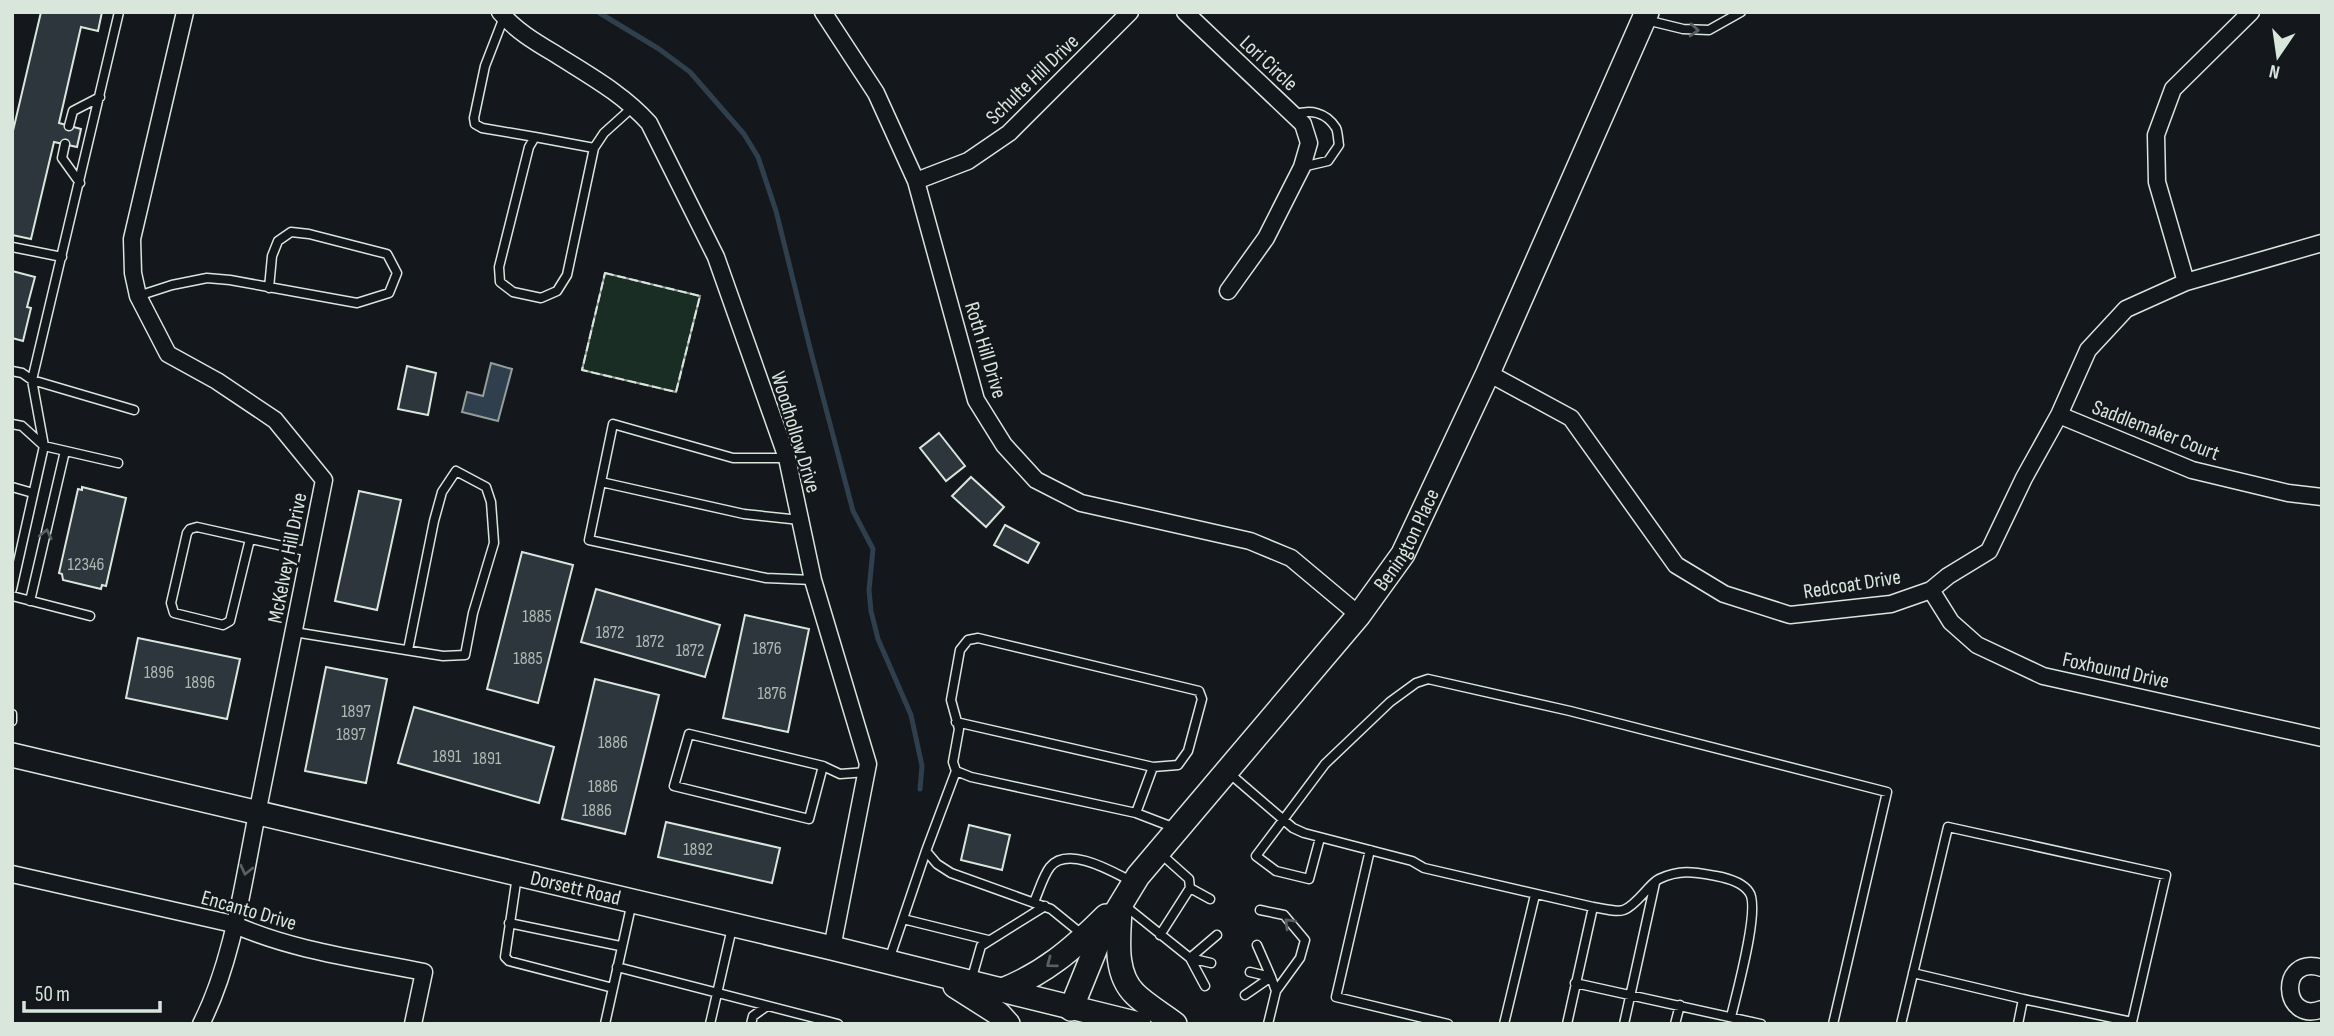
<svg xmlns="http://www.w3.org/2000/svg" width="2334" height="1036" viewBox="0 0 2334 1036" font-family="'Sofia Sans Condensed',sans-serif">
<rect width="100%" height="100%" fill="#14181c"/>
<path fill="#1a2d24" stroke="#939e99" stroke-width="2" d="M605 273 700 296 676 392 582 370Z"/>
<path fill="#2f3f4d" stroke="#939e99" stroke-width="2" d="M491 363 512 369 498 421 462 412 467 392 483 396Z"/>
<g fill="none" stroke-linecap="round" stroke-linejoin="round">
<path stroke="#2f3f4d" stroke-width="5" d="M598 12 659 49 690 72 744 134 758 157 776 211 811 352 853 511 873 549 869 590 871 611 878 639 911 715 922 766 920 789"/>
</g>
<path fill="#2c363c" stroke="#d8e6dc" stroke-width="2" d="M41 12H102L98 31 81 27 59 123 81 129 77 147 54 142 31 239 12 235V135Z
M12 271 35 277 27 307 31 308 23 341 12 338Z
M407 366 436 373 428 415 398 409Z
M939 433 965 466 946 481 920 448Z
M971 477 1004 507 986 527 952 496Z
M82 487 126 498 106 586 102 585 101 589 63 580 62 574 59 573 78 489 82 490Z
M359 491 401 500 377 610 335 601Z
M1005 525 1039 543 1028 563 994 545Z
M522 552 573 565 538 703 487 689Z
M596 589 720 625 705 677 581 642Z
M745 615 809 629 788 732 723 718Z
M138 638 240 659 227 719 126 698Z
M326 667 387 679 366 783 305 771Z
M595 679 659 695 625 834 562 819Z
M414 707 554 747 539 803 398 763Z
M666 822 780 848 772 883 658 857Z
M969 825 1010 835 1002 870 961 860Z"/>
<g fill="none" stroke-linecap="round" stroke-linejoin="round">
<defs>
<path id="service" d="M504 17 485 66 474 118 475 124 482 128 535 137
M1646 20 1683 29 1709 30 1741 12
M1294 115C1310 109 1326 112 1336 128 1338 132 1338 140 1339 145L1328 161 1302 167
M69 126 73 111 100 97
M65 144 62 158 80 183
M594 148 535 137 529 147 499 267 500 282 513 292 541 298 557 291 567 275 594 148 604 133 634 106
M12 247 62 257
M138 296 172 285 207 278 230 280 357 303 389 293 397 273 387 254 309 234 291 232 278 241 272 256 269 288
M12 371 22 373 32 380 134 410
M12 424 22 426 44 446 118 463
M787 458H733L613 424 589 540 766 578 813 580
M601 482 744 514 800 520
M12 487 33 493
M250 539 230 621 223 625 174 613 171 603 187 533 190 529 197 527 310 552
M12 589 44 446 32 380 119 12
M12 596 90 616
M30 601 65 451
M294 632 443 656 465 655 473 613 494 543 491 502 486 487 456 471 442 492 434 521 408 650
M12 714V721
M956 722 1153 767
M823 766 689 734 674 786 809 819 823 766 840 774 867 772
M956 771 926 851 937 864 951 873 1051 909 1083 935
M1229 773 1293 828 1304 833 1412 861 1424 868 1593 907 1567 1024
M1136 813 1153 767 1178 765 1188 751 1202 699 1199 691 978 638 968 640 960 650 951 700 959 729 953 762 956 771 971 777 1136 813 1175 828
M1320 838 1309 879 1276 871 1256 856 1325 764 1390 702 1416 683 1428 679 1570 711 1887 792 1833 1024
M1370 850 1336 997 1448 1024
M517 876 505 957 509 961 613 988 632 902
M1190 888 1210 899
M1034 902C1039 891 1043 876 1050 867 1068 845 1113 872 1131 881
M1124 905 1190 958 1211 963
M1593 907C1622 912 1623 916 1644 893 1649 888 1653 882 1659 879 1680 869 1694 872 1716 876 1727 878 1742 882 1749 892 1761 907 1736 995 1731 1017
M1260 910 1284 915 1305 940 1300 958 1276 991
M903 919 988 940
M509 923 620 946
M1160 935 1190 888 1189 879 1161 854
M889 960 926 851
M617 967 838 1024
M1250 972 1271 977 1276 991 1268 1024
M1913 973 2023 999
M971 981 981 946 1045 906
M1575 983 1761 1024
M1205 986 1190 958 1217 935
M1245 995 1271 977 1257 945
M605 1024 613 988
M710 1024 732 928
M751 1024 753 1016 767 1006
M1504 1024 1535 895
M1624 1024 1655 883
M1675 1024 1680 1005
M1901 1024 1948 827 2166 875 2132 1022 2023 999 2018 1024"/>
<path id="minor" d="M185 12 132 239 133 273 138 296 168 354 217 381 275 420 324 480C302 591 280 702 257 814 243 883 233 961 201 1024
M500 12C516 31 537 43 557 55 590 76 623 94 649 123L716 257 787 458 813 580 868 764 832 948
M823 12 876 93 916 181 976 400 1004 445 1036 480 1081 503 1250 541 1291 558 1359 615
M1185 12 1303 124 1309 143 1302 167 1266 238 1228 291
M916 181 968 161 1009 133 1130 12
M2186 282 2157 182 2156 135 2173 89 2251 12
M1488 373 1571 418 1676 565 1724 594 1790 615 1891 604 1931 590 1948 576 1989 551 2024 478 2059 415 2088 350 2126 309 2186 282 2322 243
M2059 415 2192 470 2288 493 2322 497
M1931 590 1951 622 1977 645 2043 676 2322 738
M12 874 233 924C293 951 360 959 424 972L413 1024
M2322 968C2277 954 2282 1025 2322 1009"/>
<g id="secondary">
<path id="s1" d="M12 755 832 948 1139 1024"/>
<path d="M1120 909C1119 936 1113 973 1135 994 1146 1005 1162 1014 1175 1024"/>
<path d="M955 986 999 1014 1008 1024"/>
<path d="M1000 991C1044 974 1073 949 1106 916"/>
<path id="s2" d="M1071 1009 1099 940 1138 876 1359 615 1403 554 1488 373 1647 12"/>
</g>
</defs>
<use href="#service" stroke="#d8e6dc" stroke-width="11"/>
<use href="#minor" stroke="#d8e6dc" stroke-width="19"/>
<use href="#secondary" stroke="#d8e6dc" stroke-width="26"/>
<use href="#service" stroke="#14181c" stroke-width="8"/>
<use href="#minor" stroke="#14181c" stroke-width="16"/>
<use href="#secondary" stroke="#14181c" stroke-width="23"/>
<path stroke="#d8e6dc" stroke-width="2" stroke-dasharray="9 3.5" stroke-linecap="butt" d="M605 273 700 296 676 392 582 370Z"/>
</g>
<defs><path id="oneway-chevron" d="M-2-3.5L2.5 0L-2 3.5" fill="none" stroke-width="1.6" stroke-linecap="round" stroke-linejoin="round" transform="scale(1.75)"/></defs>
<g stroke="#59605f">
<use href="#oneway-chevron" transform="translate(1694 30) rotate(3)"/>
<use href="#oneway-chevron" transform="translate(46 534) rotate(-77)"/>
<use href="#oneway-chevron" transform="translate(246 870) rotate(103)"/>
<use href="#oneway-chevron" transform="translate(1289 923) rotate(-135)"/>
<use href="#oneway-chevron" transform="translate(1051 963) rotate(143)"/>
</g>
<g text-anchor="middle" stroke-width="5" stroke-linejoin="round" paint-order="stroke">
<g font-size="18" fill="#adbab4">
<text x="86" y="570">12346</text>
<text x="537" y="622">1885</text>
<text x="610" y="638">1872</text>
<text x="650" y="647">1872</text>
<text x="767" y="654">1876</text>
<text x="690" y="656">1872</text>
<text x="528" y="664">1885</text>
<text x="159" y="678">1896</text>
<text x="200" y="688">1896</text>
<text x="772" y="699">1876</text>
<text x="356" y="717">1897</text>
<text x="351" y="740">1897</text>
<text x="613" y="748">1886</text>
<text x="447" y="762">1891</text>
<text x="487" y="764">1891</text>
<text x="603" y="792">1886</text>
<text x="597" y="816">1886</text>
<text x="698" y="855">1892</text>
</g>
<g font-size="21" fill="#d8e6dc" stroke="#14181c">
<text transform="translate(1269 63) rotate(43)" y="7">Lori Circle</text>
<text transform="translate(1032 79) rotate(-44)" y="7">Schulte Hill Drive</text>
<text transform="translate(986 350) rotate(73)" y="7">Roth Hill Drive</text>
<text transform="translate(2156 430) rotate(21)" y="7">Saddlemaker Court</text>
<text transform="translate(796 432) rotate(73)" y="7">Woodhollow Drive</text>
<text dy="7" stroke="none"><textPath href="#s2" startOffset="581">Benington Place</textPath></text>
<text transform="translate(287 558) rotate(-79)" y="7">McKelvey Hill Drive</text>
<text transform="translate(1852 584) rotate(-9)" y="7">Redcoat Drive</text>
<text transform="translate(2116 670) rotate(12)" y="7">Foxhound Drive</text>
<text dy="7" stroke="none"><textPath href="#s1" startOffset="579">Dorsett Road</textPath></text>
<text transform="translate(249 910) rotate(16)" y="7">Encanto Drive</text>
</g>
</g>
<rect width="2334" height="1036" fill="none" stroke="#d8e6dc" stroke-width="28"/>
<g transform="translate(2278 56) rotate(193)" stroke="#14181c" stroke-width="5" paint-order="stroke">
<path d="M0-5L12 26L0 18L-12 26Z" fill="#d8e6dc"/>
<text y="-10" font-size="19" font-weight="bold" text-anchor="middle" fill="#d8e6dc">N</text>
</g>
<path d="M24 1001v10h136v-10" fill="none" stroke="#d8e6dc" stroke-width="3.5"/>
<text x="35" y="1001" font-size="21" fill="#d8e6dc" stroke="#14181c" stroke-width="5" paint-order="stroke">50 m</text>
</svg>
